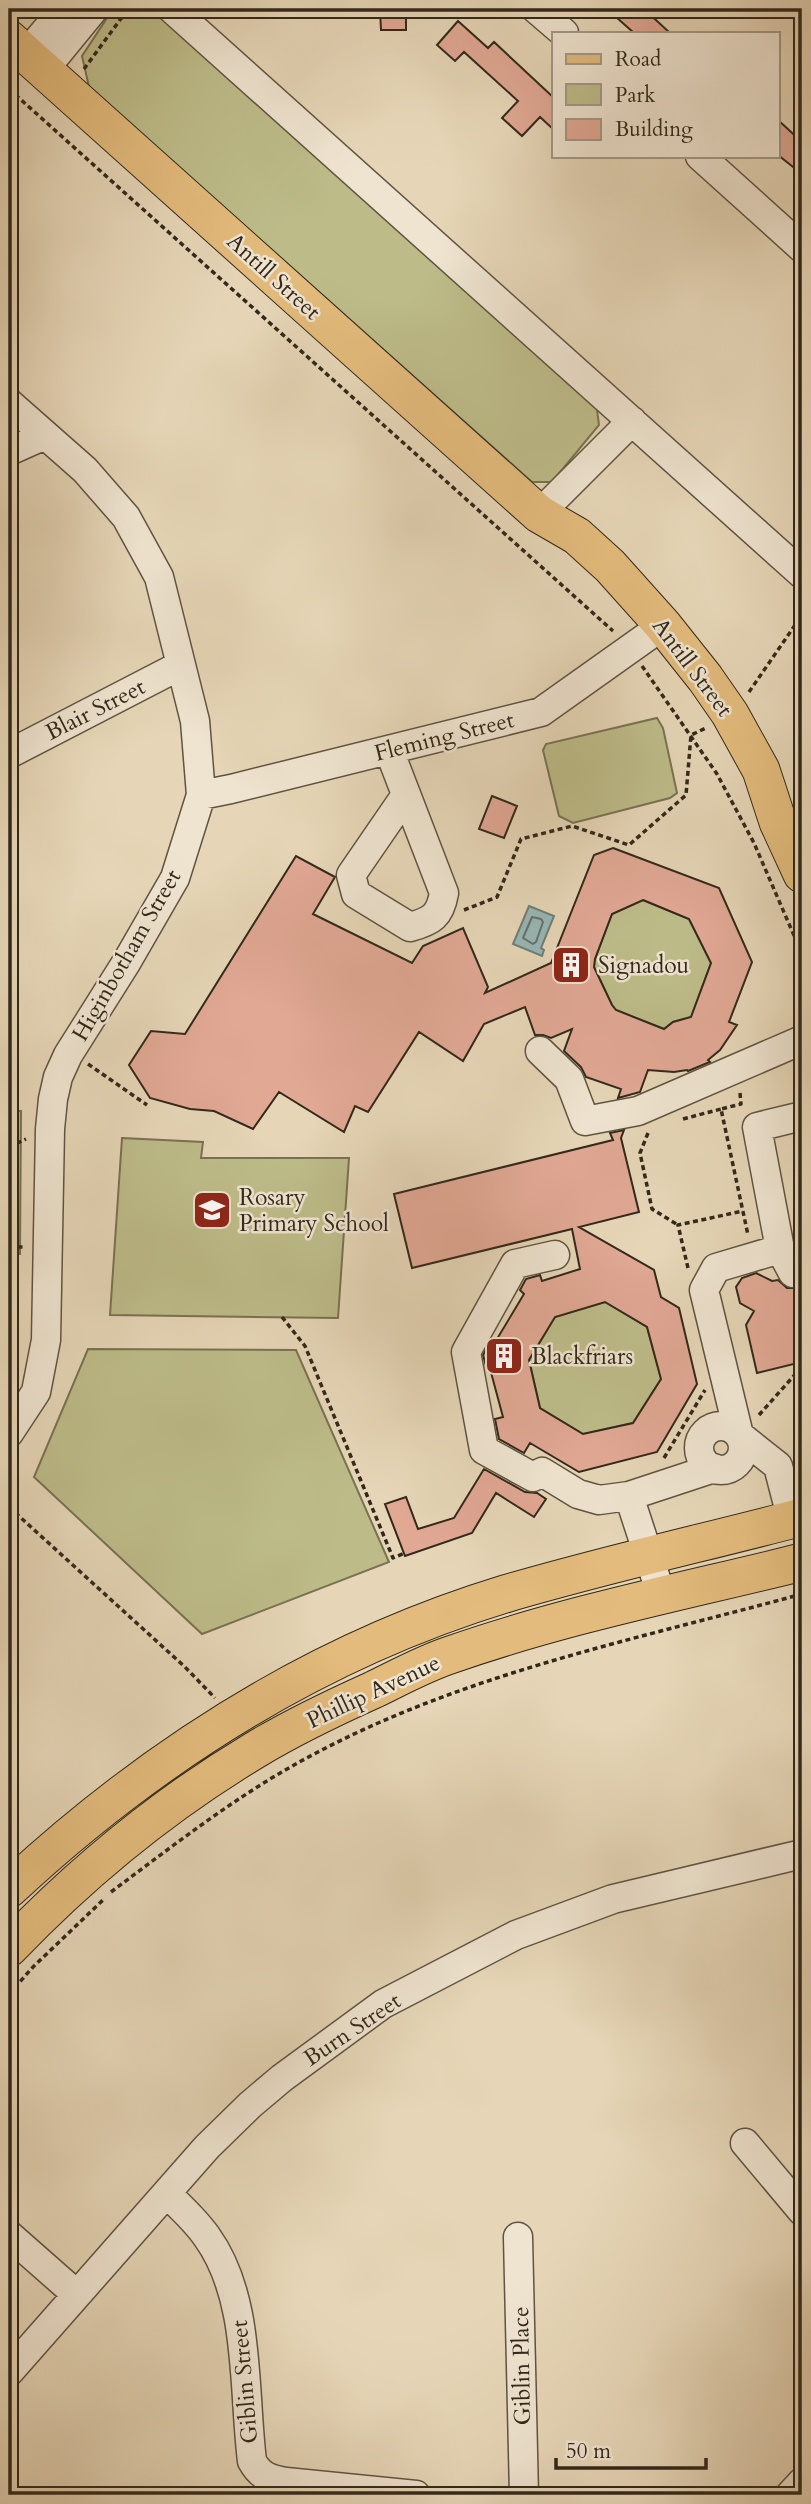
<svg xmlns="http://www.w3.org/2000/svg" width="811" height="2504" viewBox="0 0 811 2504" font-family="Cardo,serif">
<rect width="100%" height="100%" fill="#e6d6b7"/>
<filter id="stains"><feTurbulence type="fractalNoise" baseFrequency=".00286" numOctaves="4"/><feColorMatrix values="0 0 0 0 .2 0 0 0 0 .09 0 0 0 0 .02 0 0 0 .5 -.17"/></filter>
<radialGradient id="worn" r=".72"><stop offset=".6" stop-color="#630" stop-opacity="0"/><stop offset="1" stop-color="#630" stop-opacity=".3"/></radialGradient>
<path fill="#bdbc89" stroke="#787252" stroke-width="2" d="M113 9H157L596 402 599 425 552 482H532L89 87 82 56Z
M657 718 663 728 677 793 670 798 573 823 559 816 543 750 546 744Z
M643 900 689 919 711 963 691 1017 673 1022 664 1029 616 1010 612 1005 594 967 595 959 612 914Z
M9 1111H21L20 1254H9Z
M122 1138 203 1142 201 1158H349L338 1318 110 1315Z
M605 1302 647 1327 661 1379 633 1423 583 1434 540 1408 529 1360 555 1317Z
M88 1349 296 1350 389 1562 202 1634 34 1477Z"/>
<path fill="#98b7b6" stroke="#6f7e78" stroke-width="2" d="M529 906 554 916 541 948 544 950 542 956 513 944Z"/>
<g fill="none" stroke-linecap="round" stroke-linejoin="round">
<path stroke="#657068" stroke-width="2" d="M532 917 541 919 543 922 536 942 533 944 523 938Z"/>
</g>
<path fill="#e1a894" stroke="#32281a" stroke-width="2" fill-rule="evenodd" d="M380 9H406V30H381Z
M607 9H644L670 33H634Z
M458 21 488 48 494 42 554 98V130L540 117 522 136 502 118 518 101 464 52 455 61 437 45Z
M778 120 802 142V174L778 155Z
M492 796 517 806 504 838 479 829Z
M613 848 719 888 752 962 729 1022 737 1025 720 1050 708 1060 710 1062 688 1071 687 1070 674 1072 648 1070 640 1092 618 1098 621 1089 586 1077 581 1067 564 1051 572 1029 551 1038 543 1035H535L525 1007 484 1024 463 1061 419 1032 368 1112 355 1106 344 1132 279 1092 253 1129 214 1111 190 1109 150 1098 129 1065 151 1031 185 1034 296 856 335 877 313 914 412 963 423 946 463 928 488 987 485 993 551 963 594 855ZM643 900 689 919 711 963 691 1017 673 1022 664 1029 616 1010 612 1005 594 967 595 959 612 914Z
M624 1130 621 1138 639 1212 579 1227 654 1270 661 1297 679 1308 697 1384 657 1452 579 1472 530 1443 524 1453 499 1439 495 1419 503 1417 489 1365 486 1366 483 1355 490 1342 494 1344 524 1294 520 1290 526 1279 540 1275 542 1281 580 1269 572 1229 412 1268 394 1194 613 1140 610 1133ZM605 1302 647 1327 661 1379 633 1423 583 1434 540 1408 529 1360 555 1317Z
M756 1273 772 1281 778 1280 787 1288H802V1362L757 1373 746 1325 754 1311 740 1303 736 1287 742 1278Z
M484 1469 525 1492 537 1493 546 1499 534 1517 496 1493 472 1533 405 1556 385 1504 406 1497 418 1529 454 1518Z"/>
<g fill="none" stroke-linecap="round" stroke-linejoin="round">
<defs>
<path id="minor" d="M172 9 802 574
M536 9 564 33
M26 54 64 9
M44 70 94 9
M700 156 802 248
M9 403 85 470 126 517 159 577 195 721 201 795 175 878 126 963 68 1055 58 1077 53 1099 50 1129 46 1340 36 1392 9 1433
M9 451 45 435
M539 514 632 421
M389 750 444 893C440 916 432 921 410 927L356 894 351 875 406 795
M9 754 181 665
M201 795 231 789 541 712 648 636 662 624
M540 1051 569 1079 585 1121 638 1111 802 1040
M802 1116 757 1127 780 1249 793 1273 802 1271
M780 1249 716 1268 704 1290 739 1435 778 1466 792 1520
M555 1255 515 1264 466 1352 484 1450 533 1477 542 1472 578 1494 599 1500 629 1496
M699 1448a22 22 0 1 1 44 0a22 22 0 1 1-44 0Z
M662 1597 629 1496 714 1468
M745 2143 802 2211
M167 2194C181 2207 196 2221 207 2237 251 2298 243 2389 252 2461 260 2476 269 2479 286 2482L416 2495
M9 2235 76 2294
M518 2237 524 2495
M9 2372 207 2147 250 2105 282 2078 383 2004 516 1935 613 1899 802 1854
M790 2495 802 2482"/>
<path id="major" d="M9 39 539 514 577 536 610 566 662 624 705 678 730 714 761 770 778 822 802 874
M9 1889C152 1756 318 1651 505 1594 603 1565 703 1543 802 1517
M9 1948C81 1873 165 1804 255 1750 293 1727 333 1708 373 1690 398 1678 423 1664 450 1655 564 1615 685 1591 802 1562"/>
</defs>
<use href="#minor" stroke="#5f5441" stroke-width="31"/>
<use href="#major" stroke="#32281a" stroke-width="39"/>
<path stroke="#32281a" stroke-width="3.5" stroke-dasharray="5 3.5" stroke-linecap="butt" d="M84 69 128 9
M9 89 613 631
M642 666 717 774 754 843 802 954
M749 692 802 615
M464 910 497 897 521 839 572 826 629 845 686 795 691 735 706 728
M88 1064 147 1105
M740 1093 741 1104 721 1109 748 1235
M683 1119 721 1109
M648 1133 640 1153 652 1209 678 1225
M9 1147 26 1139
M9 1247H24
M688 1268 678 1225 743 1211
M282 1317 305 1346 393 1558 405 1553
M759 1415 799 1370H802
M664 1458 705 1390
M9 1507 185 1667 215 1698
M111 1892C178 1842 244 1790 318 1752 470 1672 638 1639 802 1594
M9 1994 33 1967 103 1900"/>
<use href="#minor" stroke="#efe4d0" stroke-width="28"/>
<use href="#major" stroke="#e3bb7c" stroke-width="37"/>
</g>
<defs>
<symbol id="building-square" viewBox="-11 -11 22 22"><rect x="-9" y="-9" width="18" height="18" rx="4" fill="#8f2418" stroke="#efe4d0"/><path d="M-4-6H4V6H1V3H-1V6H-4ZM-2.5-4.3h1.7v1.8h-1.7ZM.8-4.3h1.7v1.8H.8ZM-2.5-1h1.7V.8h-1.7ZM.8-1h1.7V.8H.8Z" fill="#fff"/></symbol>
<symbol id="school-square" viewBox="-11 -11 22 22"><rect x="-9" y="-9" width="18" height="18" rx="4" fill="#8f2418" stroke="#efe4d0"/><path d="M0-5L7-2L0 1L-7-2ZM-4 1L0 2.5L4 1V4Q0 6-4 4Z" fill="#fff"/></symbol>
</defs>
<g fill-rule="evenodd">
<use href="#building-square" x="549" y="943" width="44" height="44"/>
<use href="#school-square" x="190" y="1188" width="44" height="44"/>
<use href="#building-square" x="482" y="1334" width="44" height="44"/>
</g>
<g text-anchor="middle" stroke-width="5" stroke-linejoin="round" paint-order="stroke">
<g font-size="23" fill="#32281a" stroke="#efe4d0">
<text transform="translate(274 276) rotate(42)" y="8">Antill Street</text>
<text transform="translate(693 667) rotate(53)" y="8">Antill Street</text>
<text transform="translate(95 709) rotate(-27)" y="8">Blair Street</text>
<text transform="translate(444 736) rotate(-14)" y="8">Fleming Street</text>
<text transform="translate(126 955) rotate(-60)" y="8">Higinbotham Street</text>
<text transform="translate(373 1691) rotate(-25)" y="8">Phillip Avenue</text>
<text transform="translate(352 2029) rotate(-34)" y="8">Burn Street</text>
<text transform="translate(521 2366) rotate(-91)" y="8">Giblin Place</text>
<text transform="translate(244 2382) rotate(-95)" y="8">Giblin Street</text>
</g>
<g font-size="23" fill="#32281a" stroke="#efe4d0" text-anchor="start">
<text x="598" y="973">Signadou</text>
<text x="239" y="1205">Rosary<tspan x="239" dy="26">Primary School</tspan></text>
<text x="531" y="1364">Blackfriars</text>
</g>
</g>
<rect width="811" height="2504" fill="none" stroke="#e6d6b7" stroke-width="35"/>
<rect x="10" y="10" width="790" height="2483" fill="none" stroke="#32281a" stroke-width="3.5"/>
<rect x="18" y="18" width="776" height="2469" fill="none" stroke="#32281a" stroke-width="2"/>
<rect x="552" y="32" width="228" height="126" fill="#efe4d0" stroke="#a39987" stroke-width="2"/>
<rect x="566" y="54" width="35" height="10" fill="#e3bb7c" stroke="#a39987" stroke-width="2"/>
<text x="615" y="66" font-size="21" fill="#32281a">Road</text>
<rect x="566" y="84" width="35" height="21" fill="#bdbc89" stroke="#a39987" stroke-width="2"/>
<text x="615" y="102" font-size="21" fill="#32281a">Park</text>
<rect x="566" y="119" width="35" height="21" fill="#e1a894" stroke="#a39987" stroke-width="2"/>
<text x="615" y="136" font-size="21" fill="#32281a">Building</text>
<path d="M556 2458v10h150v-10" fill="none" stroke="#32281a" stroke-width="3.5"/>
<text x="566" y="2458" font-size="21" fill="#32281a" stroke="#efe4d0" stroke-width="5" paint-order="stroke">50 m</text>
<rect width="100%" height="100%" filter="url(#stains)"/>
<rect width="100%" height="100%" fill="url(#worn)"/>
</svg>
